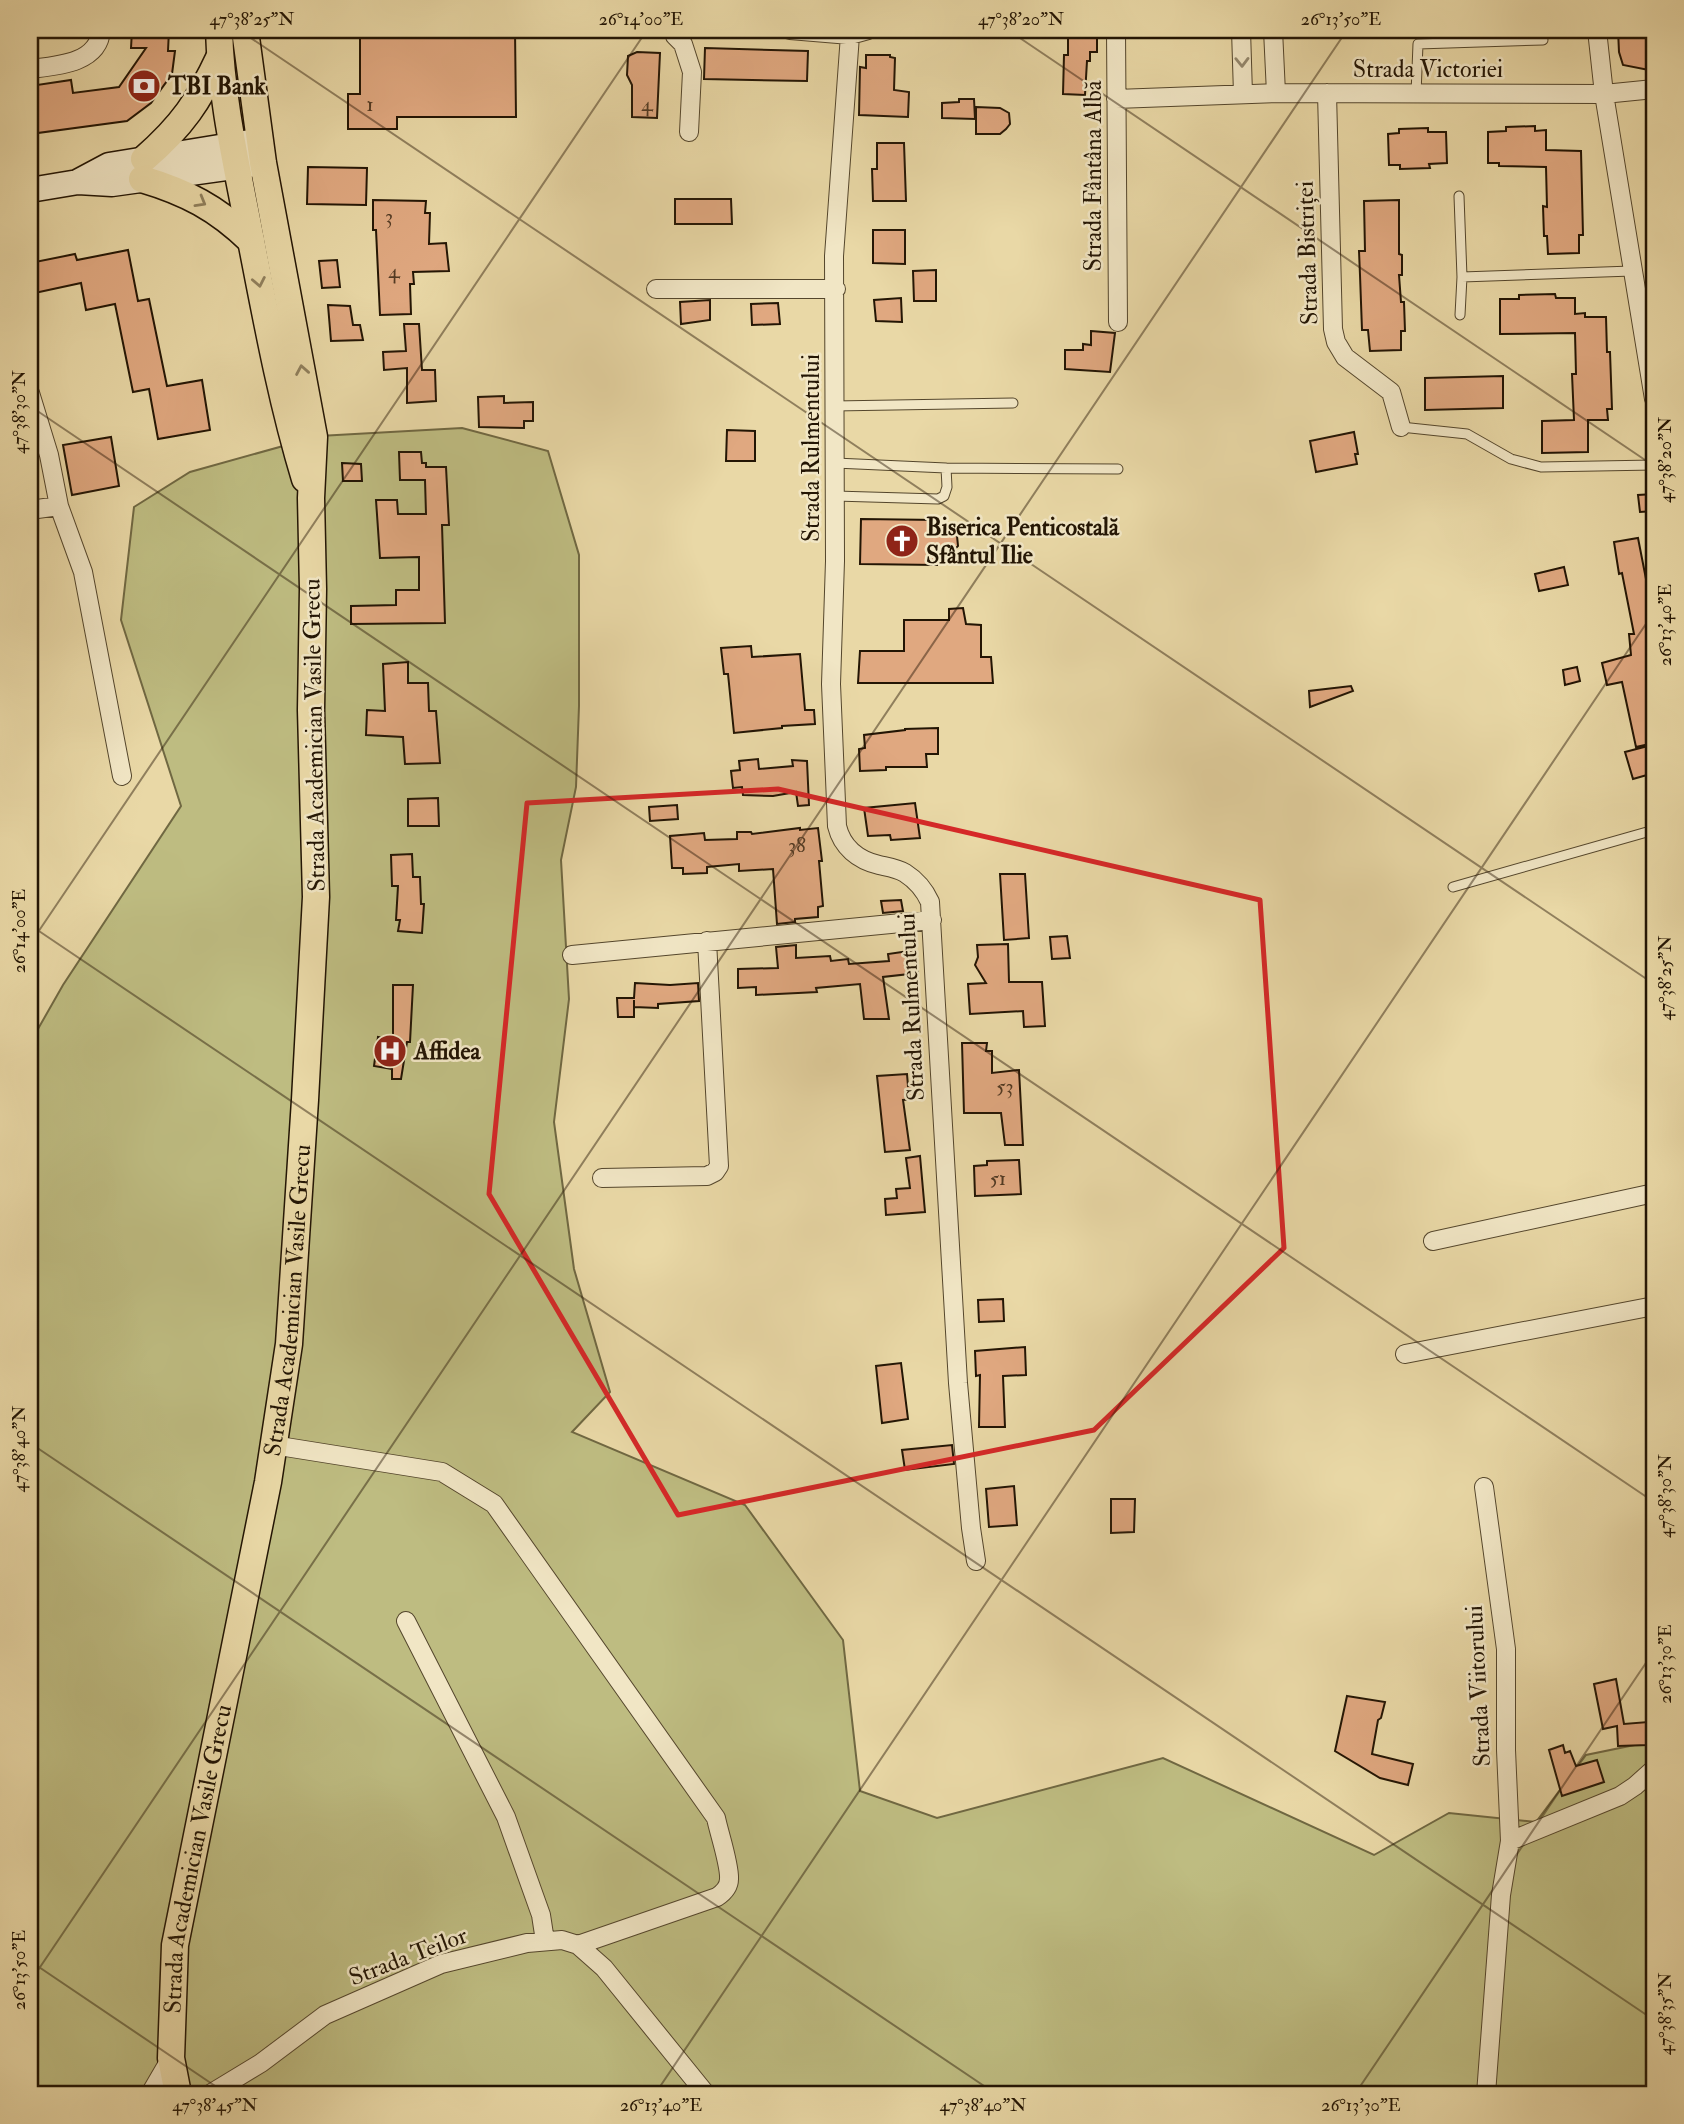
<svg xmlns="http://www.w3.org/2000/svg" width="1684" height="2124" viewBox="0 0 1684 2124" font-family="'IM FELL Double Pica',serif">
<rect width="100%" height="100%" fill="#e9d8a6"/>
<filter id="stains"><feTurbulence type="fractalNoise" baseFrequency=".00286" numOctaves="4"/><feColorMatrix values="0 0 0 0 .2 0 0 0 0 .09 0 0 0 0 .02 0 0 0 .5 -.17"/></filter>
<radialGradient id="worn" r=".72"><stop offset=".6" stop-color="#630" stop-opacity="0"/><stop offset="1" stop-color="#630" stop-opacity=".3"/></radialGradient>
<path fill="#bebc81" stroke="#706842" stroke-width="2" d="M462 428 548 451 579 555V706L576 787 561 860 569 999 554 1122 574 1269 610 1392 572 1432 745 1505 843 1640 860 1791 937 1818 1163 1758 1374 1855 1449 1813 1536 1822 1586 1755 1654 1741V2094H30V1043L63 985 181 806 121 620 134 507 190 472 319 436Z"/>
<path fill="#e0a880" stroke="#231504" stroke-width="2" d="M132 30H169L168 51H175L172 74 151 103 127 121 30 134V86L71 80 73 93 119 87 146 48H131Z
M360 30H515L516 117H397V129H348V94H360Z
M1618 30H1654V71L1623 65 1619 52Z
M1068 34 1097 35V52H1090V61H1087L1085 95 1063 94 1064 55H1068Z
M705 48 808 51 807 81 704 79Z
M637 52 660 53 657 118 632 117V85L627 75 628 56Z
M866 55H890V57L895 58 894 90 909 92 908 117 859 115 860 67 866 68Z
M959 99H974L975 119 942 118V103L959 102Z
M976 107 1000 108 1009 113 1010 124 1006 129 1000 134H976Z
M1535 126V131L1546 130V150L1581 151 1583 235H1579V253L1548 254 1547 236H1544L1543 206 1547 207 1546 167 1499 166V163H1488V132L1506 131V127Z
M1428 128V132H1446L1447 163 1429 164 1430 168 1400 169V165H1389L1388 134 1399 133V129Z
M877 143H904L906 201H873L872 169H877Z
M308 167 367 168 366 205 307 204Z
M675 199H731L732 224H675Z
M373 200 426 201 425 213H430L429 244 446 243 449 271 413 272 414 284H410L411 314 380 315 376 230H373Z
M1399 200V254L1402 255V275H1399L1401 302H1404L1405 331H1401V350L1370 351 1368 330H1362L1360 275 1359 251H1365L1364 201Z
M873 230H905V264L873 263Z
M128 250 138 301 149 299 167 386 202 380 210 430 158 439 149 389 133 392 115 304 86 310 81 283 30 294V263L75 254 77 260Z
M337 260 340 287 322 288 319 261Z
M936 270V301H914L913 271Z
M1555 294 1556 298H1575V314L1585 313V317H1606L1607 352H1610L1612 409H1607L1608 420H1588V452L1542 453V421L1574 420 1572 374H1576L1575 333 1500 334V299H1519V295Z
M901 298 902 322 876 321 874 300Z
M710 300V320L681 324 680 302Z
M778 303 780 324 752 325 751 304Z
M328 305 350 306 353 325H360L363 340 331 341Z
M404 324H419L422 370H435L436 401 407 403V368L384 370 383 352 406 351Z
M1091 331 1115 333 1110 372 1065 369V350H1083V344L1091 345Z
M1503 376V408L1425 410V378Z
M504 396V403L533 402V421H524V428L479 427 478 397Z
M727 430 755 431V461H726Z
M1354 432 1358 454H1355L1357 464 1316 472 1310 441Z
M111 437 119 486 72 495 63 445Z
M399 452H421L422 463H426V467H446L449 525H442L445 623 351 624V606L396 605V590H419V557L380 558 376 500H397L398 514H426L425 480H400Z
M342 463 361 464 362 481H343Z
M1654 494V511L1640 512 1638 495Z
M861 519 938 520V527L957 536 958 546 951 553 938 556 937 565 860 564Z
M1638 538 1654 620V743L1636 747 1622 682 1607 685 1602 663 1631 655 1629 634H1634L1622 573 1619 574 1614 542Z
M1564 567 1568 585 1539 591 1535 574Z
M963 608 966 624 981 625V657H991L993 683H858L860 651H904V620H949V609Z
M751 646 752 657 800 654 805 710H814L815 724 782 726V728L734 733 728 674H724L721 648Z
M408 662V683H428L429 711H436L440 763 405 764 403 737 366 735 367 710 385 711 383 664Z
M1577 667 1580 681 1565 685 1563 670Z
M1351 686 1353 691 1310 707 1309 691Z
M938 728V754H926L927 767H886V770L860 771 859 749 865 748 864 735 905 730V729Z
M1648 746 1654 773 1633 779 1625 752Z
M758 759 759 769 793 766 792 760 807 761 809 805 798 806 796 792 773 796 743 795 742 787 733 788 731 771 740 770 739 761Z
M438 798 439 826H408V799Z
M915 803 920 838 891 840 890 835 868 836 864 808Z
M677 805 678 819 650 821 649 807Z
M800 828V830L818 828 822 861H819L823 906 818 907V917L795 919V922L777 924 773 869 739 871V864L707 867V873L683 874V868H672L670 836 704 833 705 840 737 839V832H751L752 834Z
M412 854 413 877H420L421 904H424L422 933 398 931 400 920H396L398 886H392L391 855Z
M1000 874H1025L1029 938 1004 940Z
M901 900 903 911 883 913 881 901Z
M1067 936 1070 958 1052 959 1050 937Z
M1008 944 1009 982H1042L1045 1026 1024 1027 1023 1011 970 1014 968 984 986 983 975 965 978 957 977 945Z
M796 945V958L830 956 831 961 848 959 849 964 889 961 888 954 916 950 918 973 883 977 889 1019H864L860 984 816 988 817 992 798 993 756 995V987L738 988V969L778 968 776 947Z
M635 983 670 985 698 983 699 1001 658 1004V1008L634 1007V1000V1017H618L617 998H634Z
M393 985H413L410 1042H407L401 1079H392V1069L374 1066 378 1037 393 1040Z
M962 1043H987L986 1051H992V1073L1019 1070 1023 1145H1005L1001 1113H964Z
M907 1074 908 1086 913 1085 914 1099 903 1100 910 1150 885 1152 877 1076Z
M920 1156 925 1212 886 1215 885 1199 897 1198 896 1189 910 1188 906 1158Z
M1019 1160 1021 1194 975 1196 974 1166 987 1165V1161Z
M1003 1299 1004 1321 979 1322 978 1300Z
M1025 1347 1026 1375 1003 1376 1005 1427H979L980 1375 976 1376 975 1351Z
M901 1363 908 1419 882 1423 876 1366Z
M952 1445 954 1464 905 1470 902 1450Z
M1014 1486 1017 1525 989 1527 986 1489Z
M1111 1499H1135L1134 1532 1111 1533Z
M1616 1679 1624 1724 1648 1722V1745L1618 1746 1617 1726 1603 1729 1594 1684Z
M1347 1696 1385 1702 1381 1718 1378 1720 1372 1754 1413 1764 1408 1785 1380 1778 1335 1751Z
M1563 1745 1565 1753 1570 1751 1576 1766 1597 1760 1604 1782 1562 1796 1549 1750Z"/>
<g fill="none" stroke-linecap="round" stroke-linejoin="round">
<defs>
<path id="service" d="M1416 94 1418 44 1543 40
M1459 196 1462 277 1632 271
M1460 315 1462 277
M834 406 1013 403
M1401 427 1467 434 1511 459 1541 467 1654 465
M835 463 946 468
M835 496 938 499 944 496 947 487 946 468 1118 469
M1453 887 1654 830"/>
<path id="minor" d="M674 30 675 36 683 44 692 72 689 132
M790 30 850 35 868 30
M1116 30 1118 322
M1241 30 1243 94
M1273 30 1276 93
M1597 30 1604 94 1654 399
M850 35 834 256 835 561 831 684 837 826C842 847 858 860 879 865 888 867 897 868 905 873 916 880 925 891 930 902L958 1383 971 1528 976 1561
M30 69C55 66 99 64 101 30
M1327 93 1333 329 1336 342 1345 357 1391 392 1401 427
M1116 99 1276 93 1604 94 1654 89
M656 289H836
M30 393 49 455 59 506 83 572 122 776
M30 510 59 506
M572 955 932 920
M602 1178 707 1176 715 1172 719 1166 707 941
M1433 1241 1654 1193
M1405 1354 1654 1306
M273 1445 442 1472 494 1504 716 1818C719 1833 730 1865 729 1879 729 1887 723 1893 717 1897L578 1945
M1484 1487 1506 1649V1750L1510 1841 1501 1895 1486 2094
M406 1621 506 1817 541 1915 545 1941
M1510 1841 1620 1796 1635 1786 1654 1769
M150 2094 171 2058
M210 2094 261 2063 325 2015 441 1964 527 1943 562 1940 578 1945 604 1968 706 2094"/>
<path id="secondary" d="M79 181 109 165 250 142
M30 190 78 182 112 184 255 164"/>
<g id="primary">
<path d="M219 30C221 99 237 167 250 235 266 317 281 400 305 479"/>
<path d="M144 159C182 126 199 101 220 56"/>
<path d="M142 179C186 192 217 208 251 241"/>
<path id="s1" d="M178 2094 171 2058 175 1945 268 1482 289 1344 305 1100 316 897 311 710 313 589 311 498 314 437 263 163 245 30"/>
</g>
</defs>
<use href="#service" stroke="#54462c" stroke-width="11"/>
<use href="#minor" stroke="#54462c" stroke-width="20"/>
<use href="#secondary" stroke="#231504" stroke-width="27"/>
<use href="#primary" stroke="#231504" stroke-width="29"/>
<use href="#service" stroke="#f1e6c5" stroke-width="9"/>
<use href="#minor" stroke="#f1e6c5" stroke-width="18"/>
<use href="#secondary" stroke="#f1e6c5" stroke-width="24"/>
<use href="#primary" stroke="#e9d8a6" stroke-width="26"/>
</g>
<defs><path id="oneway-chevron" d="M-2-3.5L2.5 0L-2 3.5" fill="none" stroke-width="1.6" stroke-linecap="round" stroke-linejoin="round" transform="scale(1.75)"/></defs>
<use stroke="#94886e" href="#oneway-chevron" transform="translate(1242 62) rotate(89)"/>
<g stroke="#90805d">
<use href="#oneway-chevron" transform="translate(201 202) rotate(30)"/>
<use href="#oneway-chevron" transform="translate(259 282) rotate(79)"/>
<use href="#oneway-chevron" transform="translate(302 370) rotate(-100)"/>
</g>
<path fill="none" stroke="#d62828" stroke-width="5" stroke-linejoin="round" d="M778 789 1260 900 1284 1248 1094 1430 678 1515 489 1194 527 803Z"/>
<path fill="none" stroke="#231504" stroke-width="2" stroke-opacity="0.45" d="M239 30 1654 984M1008 30 1654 466M30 406 1654 1502M30 925 1654 2020M30 944 647 30M30 1443 996 2094M30 1961 227 2094M30 1982 1347 30M655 2094 1654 612M1355 2094 1654 1651"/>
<defs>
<symbol id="bank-disc" viewBox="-11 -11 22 22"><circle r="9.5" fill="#8f2418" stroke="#f1e6c5"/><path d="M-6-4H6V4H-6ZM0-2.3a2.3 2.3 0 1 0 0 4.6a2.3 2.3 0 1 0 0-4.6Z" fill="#fff"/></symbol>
<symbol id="church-disc" viewBox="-11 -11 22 22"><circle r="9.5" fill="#8f2418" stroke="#f1e6c5"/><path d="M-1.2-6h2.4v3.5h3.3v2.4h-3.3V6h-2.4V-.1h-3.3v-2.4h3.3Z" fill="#fff"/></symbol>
<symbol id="hospital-disc" viewBox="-11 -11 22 22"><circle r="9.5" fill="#8f2418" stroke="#f1e6c5"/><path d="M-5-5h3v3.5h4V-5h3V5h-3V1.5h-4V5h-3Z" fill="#fff"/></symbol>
</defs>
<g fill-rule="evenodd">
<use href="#bank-disc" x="125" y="67" width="38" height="38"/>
<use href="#church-disc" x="883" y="522" width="38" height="38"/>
<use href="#hospital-disc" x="371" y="1032" width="38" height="38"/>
</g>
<g text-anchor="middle" stroke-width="5" stroke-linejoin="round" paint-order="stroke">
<g font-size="21" fill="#523a23">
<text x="370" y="111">1</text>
<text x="647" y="111">4</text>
<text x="389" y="223">3</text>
<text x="394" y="278">4</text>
<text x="797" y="852">38</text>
<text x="1005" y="1093">53</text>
<text x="998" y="1185">51</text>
</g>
<g font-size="24" fill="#231504" stroke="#f1e6c5">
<text x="1428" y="77">Strada Victoriei</text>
<text transform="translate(1093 176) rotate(-90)" y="8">Strada Fântâna Albă</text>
<text transform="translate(1307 253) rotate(-92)" y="8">Strada Bistriței</text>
<text transform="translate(811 448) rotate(-90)" y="8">Strada Rulmentului</text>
<text transform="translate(314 735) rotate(-91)" y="8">Strada Academician Vasile Grecu</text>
<text transform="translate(911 1007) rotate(-93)" y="8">Strada Rulmentului</text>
<text dy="8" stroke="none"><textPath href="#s1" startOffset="805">Strada Academician Vasile Grecu</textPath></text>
<text transform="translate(1478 1686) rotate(-93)" y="8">Strada Viitorului</text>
<text dy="8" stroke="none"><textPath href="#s1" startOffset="238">Strada Academician Vasile Grecu</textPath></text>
<text transform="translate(408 1956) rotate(-21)" y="8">Strada Teilor</text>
</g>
<g font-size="24" font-weight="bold" fill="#231504" stroke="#f1e6c5" text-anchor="start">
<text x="168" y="94">TBI Bank</text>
<text x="926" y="535">Biserica Penticostală<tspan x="926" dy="28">Sfântul Ilie</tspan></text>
<text x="414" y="1059">Affidea</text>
</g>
</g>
<rect width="1684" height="2124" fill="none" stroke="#e9d8a6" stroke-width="77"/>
<rect x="38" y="38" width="1608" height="2048" fill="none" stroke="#231504" stroke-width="2.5"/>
<g font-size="18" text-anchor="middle" fill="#231504">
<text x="252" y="25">47°38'25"N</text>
<text x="641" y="25">26°14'00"E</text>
<text x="1021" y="25">47°38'20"N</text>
<text x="1341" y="25">26°13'50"E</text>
<text transform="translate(19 412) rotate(-90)" y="6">47°38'30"N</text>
<text transform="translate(1665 460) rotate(-90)" y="6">47°38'20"N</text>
<text transform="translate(1665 625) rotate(-90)" y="6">26°13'40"E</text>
<text transform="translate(19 931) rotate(-90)" y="6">26°14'00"E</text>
<text transform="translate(1665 978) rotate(-90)" y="6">47°38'25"N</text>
<text transform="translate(19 1449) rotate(-90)" y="6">47°38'40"N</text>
<text transform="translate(1665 1496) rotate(-90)" y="6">47°38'30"N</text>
<text transform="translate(1665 1664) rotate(-90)" y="6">26°13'30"E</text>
<text transform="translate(19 1970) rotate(-90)" y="6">26°13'50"E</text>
<text transform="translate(1665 2014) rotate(-90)" y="6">47°38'35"N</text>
<text x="215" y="2111">47°38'45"N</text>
<text x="661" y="2111">26°13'40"E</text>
<text x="983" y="2111">47°38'40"N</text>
<text x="1361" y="2111">26°13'30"E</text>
</g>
<rect width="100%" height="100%" filter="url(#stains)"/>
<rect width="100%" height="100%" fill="url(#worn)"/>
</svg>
